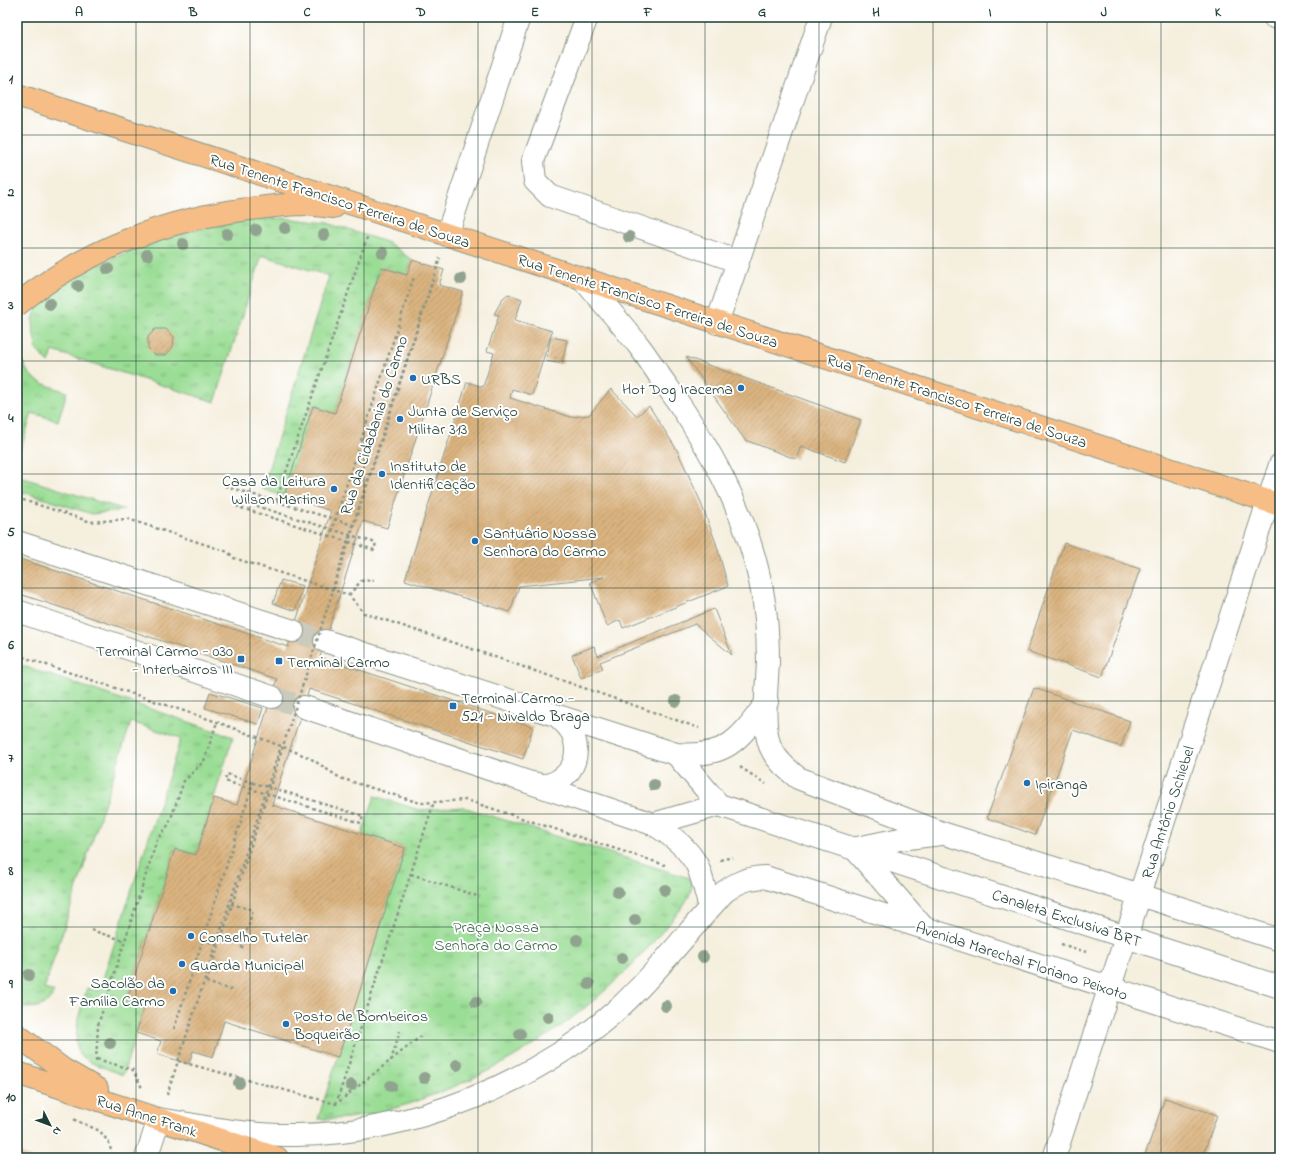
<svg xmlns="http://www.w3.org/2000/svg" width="1297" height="1175" viewBox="0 0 1297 1175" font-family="'Indie Flower',sans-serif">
<defs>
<pattern id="park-tufts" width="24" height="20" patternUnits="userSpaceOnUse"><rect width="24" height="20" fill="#9add94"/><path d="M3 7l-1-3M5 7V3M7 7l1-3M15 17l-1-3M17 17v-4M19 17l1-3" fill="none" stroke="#7db47a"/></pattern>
<pattern id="building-hatch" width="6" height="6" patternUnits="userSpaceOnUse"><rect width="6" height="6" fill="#dbb480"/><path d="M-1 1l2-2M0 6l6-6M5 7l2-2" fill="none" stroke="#b1946a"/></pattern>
</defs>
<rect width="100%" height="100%" fill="#fff"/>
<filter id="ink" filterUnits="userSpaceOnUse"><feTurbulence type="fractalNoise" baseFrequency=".025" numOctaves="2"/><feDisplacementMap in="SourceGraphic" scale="8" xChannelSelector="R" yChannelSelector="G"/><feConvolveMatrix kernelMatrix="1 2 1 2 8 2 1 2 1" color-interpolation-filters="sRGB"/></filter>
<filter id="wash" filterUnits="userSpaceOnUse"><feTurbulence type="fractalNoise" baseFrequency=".012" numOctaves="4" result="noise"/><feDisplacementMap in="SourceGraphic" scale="16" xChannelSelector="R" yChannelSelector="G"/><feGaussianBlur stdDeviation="0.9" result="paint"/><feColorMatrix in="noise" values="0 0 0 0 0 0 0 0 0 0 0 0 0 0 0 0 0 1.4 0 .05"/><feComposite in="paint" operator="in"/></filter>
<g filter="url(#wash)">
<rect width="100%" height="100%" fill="#f5efde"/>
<path fill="url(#park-tufts)" stroke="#5c8d64" d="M284 218 327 223 389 243 412 260 407 275 381 267 335 413 313 406 284 496 262 489 329 276 262 255 215 402 53 351 49 363 37 351 34 336 33 320 38 304 49 290 73 274 162 238 204 228 246 220Z
M17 344C26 380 34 381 67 392L58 421 32 413 17 461Z
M17 476 125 510 92 514 17 490Z
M17 664 233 737 196 855 175 849 127 999 145 1005 123 1075 92 1063 79 1054 76 1042 78 1019 87 988 99 991 181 738 131 722 44 989 54 992C46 1007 38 1008 22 1008L17 1003Z
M375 796 419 810 463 807 689 878C691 882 692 886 691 890 689 902 668 925 660 934 597 1009 514 1067 422 1099 400 1107 377 1114 355 1117 343 1119 330 1119 318 1119L405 848 362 834Z"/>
<g id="blocks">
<path fill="url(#building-hatch)" d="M412 260 444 270 439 285 463 292 387 528 363 521 320 657 533 727 523 759 309 689 272 805 405 848 348 1028 338 1057 224 1021 213 1057 193 1051 189 1064 157 1054 161 1041 136 1033 145 1005 127 1000 175 849 196 855 214 798 237 805 277 679 17 593V558L288 647 331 511 284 496 313 406 335 413 381 267 407 275Z
M508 294 522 299 515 320 552 331 532 395 512 389 510 398 571 417 589 415 611 389 637 416 649 406 677 450 699 498 716 543 728 586 623 628 620 620 607 626 590 582 604 577 519 586 510 612 405 580 467 382 483 387 494 353 487 351 499 315 494 314 503 298Z
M155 329H166L174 337 173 347 166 355H155L148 348V337Z
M551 337 567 340 562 364 546 361Z
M686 357 861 420 845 462 801 446 796 459 745 440Z
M1064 543 1140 569 1102 677 1027 651Z
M281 580 303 586 295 611 273 603Z
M714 609 732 655 695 624 600 662 603 669 581 678 572 655 594 646 598 656Z
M1034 688 1130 721 1121 747 1073 730 1035 835 987 818Z
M210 692 263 708 258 724 205 708Z
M1165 1098 1217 1115 1202 1158H1144Z
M17 1152 32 1158H17Z"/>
</g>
</g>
<g filter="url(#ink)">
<use href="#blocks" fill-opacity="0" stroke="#8a9689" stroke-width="1"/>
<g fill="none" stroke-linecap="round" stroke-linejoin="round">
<path stroke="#cacbbc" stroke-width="22" stroke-dasharray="22 11" stroke-linecap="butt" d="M293 631 325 641
M272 697 304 707"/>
<defs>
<path id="minor" d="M587 17 533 161 535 181 550 196 737 261
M1274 17 1280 19
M447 235 519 17
M583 279C601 301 621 323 639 346 649 359 657 373 667 386 708 445 745 509 760 581 766 607 768 635 768 662 767 685 762 726 770 746 776 760 787 769 798 778L945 834 1140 895 1280 940
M717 323 821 17
M17 542 293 631
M17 611 272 697
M325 641 676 754C727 758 739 740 767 702
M304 707 653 824C670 834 687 847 697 865 702 876 706 895 710 907
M676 754 719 805
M533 783C536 784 540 785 543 785 556 785 570 774 574 762 577 754 576 744 574 737 571 728 563 721 556 715
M719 805 1280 987
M653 824 719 805
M854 848 923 927
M857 848 900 839 941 834
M146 1158 159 1119C204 1127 249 1136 295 1135 410 1134 536 1084 621 1006 659 971 689 930 724 892 738 882 747 878 765 877L1280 1042
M1054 1158 1280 465"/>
<path id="major" d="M17 95 1280 505
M17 305C85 249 171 217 258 208 274 206 290 204 306 204 315 205 325 206 334 207
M17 1035 64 1070 97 1089
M17 1073 277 1158"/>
</defs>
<use href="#minor" stroke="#8a9689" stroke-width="24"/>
<use href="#major" stroke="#8a9689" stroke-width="24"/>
<path stroke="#8a9689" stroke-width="2.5" stroke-dasharray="3 3" stroke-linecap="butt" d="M225 486 353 525
M17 498 91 522 128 519 228 552 234 558 349 595 364 613 469 648 699 728
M276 501 368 235
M330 536 238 507 240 501 376 543 374 550 349 542
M332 590 440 258
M349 595 361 581 374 580
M17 655 217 722 281 746 310 758 340 778 420 803 466 800 665 865
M740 767 766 784
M253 783 227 774 225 781 361 823 363 816 269 787
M720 860 733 857
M411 874 480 897
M231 904 253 910 241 951
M91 930 125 941
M1061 944 1086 952
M206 982 219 945
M206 982 234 991
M97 1059 133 1070 142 1088
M96 1061 98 1025 157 840 169 824 184 781 204 761 217 722
M178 1061 336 1104 421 1036
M391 1061 400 1031
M167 1095 281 746
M336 1104 434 802
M76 1119 75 1120 100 1131 109 1143 113 1158"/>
<use href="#minor" stroke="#fff" stroke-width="22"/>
<use href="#major" stroke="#f6be86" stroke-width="22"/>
<path stroke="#8a9689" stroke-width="2.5" stroke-dasharray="3 3" stroke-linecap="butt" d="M349 542 330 536 414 277
M203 940 219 945 432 283
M174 1029 253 783 269 787"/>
</g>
<g fill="#90a38e">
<circle cx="285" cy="228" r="6"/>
<circle cx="256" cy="230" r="6"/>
<circle cx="227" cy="234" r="6"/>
<circle cx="324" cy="235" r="6"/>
<circle cx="629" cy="237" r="6"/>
<circle cx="183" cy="244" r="6"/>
<circle cx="383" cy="253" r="6"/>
<circle cx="147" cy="255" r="6"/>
<circle cx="108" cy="269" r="6"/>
<circle cx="461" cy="279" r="6"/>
<circle cx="78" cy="286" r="6"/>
<circle cx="50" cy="304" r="6"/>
<circle cx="676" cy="701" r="6"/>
<circle cx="654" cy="785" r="6"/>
<circle cx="665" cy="890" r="6"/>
<circle cx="618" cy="892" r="6"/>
<circle cx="635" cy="920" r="6"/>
<circle cx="577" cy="940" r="6"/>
<circle cx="703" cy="957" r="6"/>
<circle cx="622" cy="958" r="6"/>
<circle cx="29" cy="975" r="6"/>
<circle cx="589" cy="984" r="6"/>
<circle cx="476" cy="1002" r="6"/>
<circle cx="666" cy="1006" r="6"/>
<circle cx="548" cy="1017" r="6"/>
<circle cx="520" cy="1034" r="6"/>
<circle cx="110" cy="1043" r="6"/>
<circle cx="457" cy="1065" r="6"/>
<circle cx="424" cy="1078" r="6"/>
<circle cx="239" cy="1083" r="6"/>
<circle cx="351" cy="1085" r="6"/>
<circle cx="391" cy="1086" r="6"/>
</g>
</g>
<path fill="none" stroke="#1f3d34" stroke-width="1" stroke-opacity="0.55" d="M136 17V1158M250 17V1158M364 17V1158M478 17V1158M592 17V1158M705 17V1158M819 17V1158M933 17V1158M1047 17V1158M1161 17V1158M17 135H1280M17 248H1280M17 361H1280M17 474H1280M17 588H1280M17 701H1280M17 814H1280M17 927H1280M17 1040H1280"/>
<g fill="#1f6fb2" stroke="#fff" stroke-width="1.5">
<circle cx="413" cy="378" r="4"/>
<circle cx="741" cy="388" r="4"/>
<circle cx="400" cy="419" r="4"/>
<circle cx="382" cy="474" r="4"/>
<circle cx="334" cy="489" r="4"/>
<circle cx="475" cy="541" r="4"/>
<rect x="237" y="655" width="8" height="8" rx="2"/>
<rect x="275" y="657" width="8" height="8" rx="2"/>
<rect x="449" y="702" width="8" height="8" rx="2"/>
<circle cx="1027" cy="783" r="4"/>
<circle cx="191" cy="936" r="4"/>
<circle cx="182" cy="964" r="4"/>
<circle cx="173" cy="991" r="4"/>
<circle cx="286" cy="1024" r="4"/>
</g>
<g text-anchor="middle" stroke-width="4" stroke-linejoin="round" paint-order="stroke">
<g font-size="16" fill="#1f3d34" stroke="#fff">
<text transform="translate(340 200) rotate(18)" y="6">Rua Tenente Francisco Ferreira de Souza</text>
<text transform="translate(648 300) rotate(18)" y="6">Rua Tenente Francisco Ferreira de Souza</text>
<text transform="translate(957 400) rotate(18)" y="6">Rua Tenente Francisco Ferreira de Souza</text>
<text transform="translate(373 425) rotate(-72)" y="6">Rua da Cidadania do Carmo</text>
<text transform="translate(1167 812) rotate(-72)" y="6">Rua Antônio Schiebel</text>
<text transform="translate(1067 917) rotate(18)" y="6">Canaleta Exclusiva BRT</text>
<text transform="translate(1022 960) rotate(18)" y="6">Avenida Marechal Floriano Peixoto</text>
<text transform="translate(147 1115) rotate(18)" y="6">Rua Anne Frank</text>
</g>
<g font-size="16" fill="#1f3d34" stroke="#fff" text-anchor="start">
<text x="421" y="384">URBS</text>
<text x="733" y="394" text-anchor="end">Hot Dog Iracema</text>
<text x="408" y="416">Junta de Serviço<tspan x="408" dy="18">Militar 313</tspan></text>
<text x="390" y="471">Instituto de<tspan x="390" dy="18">Identificação</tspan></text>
<text x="326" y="486" text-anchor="end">Casa da Leitura<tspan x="326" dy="18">Wilson Martins</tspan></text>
<text x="483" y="538">Santuário Nossa<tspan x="483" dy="18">Senhora do Carmo</tspan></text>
<text x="233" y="656" text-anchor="end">Terminal Carmo - 030<tspan x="233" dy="18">- Interbairros III</tspan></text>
<text x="287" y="667">Terminal Carmo</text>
<text x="461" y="703">Terminal Carmo -<tspan x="461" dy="18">521 - Nivaldo Braga</tspan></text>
<text x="1035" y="789">Ipiranga</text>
<text x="199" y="942">Conselho Tutelar</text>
<text x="190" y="970">Guarda Municipal</text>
<text x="165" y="988" text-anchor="end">Sacolão da<tspan x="165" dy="18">Família Carmo</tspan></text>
<text x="294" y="1021">Posto de Bombeiros<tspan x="294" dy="18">Boqueirão</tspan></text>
</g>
<g font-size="16" fill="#3e654c" stroke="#fff">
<text x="496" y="932">Praça Nossa<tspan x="496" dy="18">Senhora do Carmo</tspan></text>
</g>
</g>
<rect width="1297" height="1175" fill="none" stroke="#fff" stroke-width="44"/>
<g transform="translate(50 1125) rotate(132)" stroke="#ffffff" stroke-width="3" paint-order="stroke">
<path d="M0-3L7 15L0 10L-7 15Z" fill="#1f3d34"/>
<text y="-6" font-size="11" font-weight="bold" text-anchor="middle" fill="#1f3d34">N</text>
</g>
<rect x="22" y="22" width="1253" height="1131" fill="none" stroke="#1f3d34" stroke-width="1.5"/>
<g font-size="13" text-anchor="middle" font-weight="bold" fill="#1f3d34">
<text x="79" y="16">A</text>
<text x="193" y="16">B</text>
<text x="307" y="16">C</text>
<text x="421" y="16">D</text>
<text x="535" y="16">E</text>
<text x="648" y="16">F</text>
<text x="762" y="16">G</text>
<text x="876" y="16">H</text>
<text x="990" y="16">I</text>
<text x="1104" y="16">J</text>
<text x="1218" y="16">K</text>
<text x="11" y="83">1</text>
<text x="11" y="196">2</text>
<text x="11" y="309">3</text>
<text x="11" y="422">4</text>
<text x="11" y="536">5</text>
<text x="11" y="649">6</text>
<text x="11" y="762">7</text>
<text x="11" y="875">8</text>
<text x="11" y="988">9</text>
<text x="11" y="1101">10</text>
</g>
</svg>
